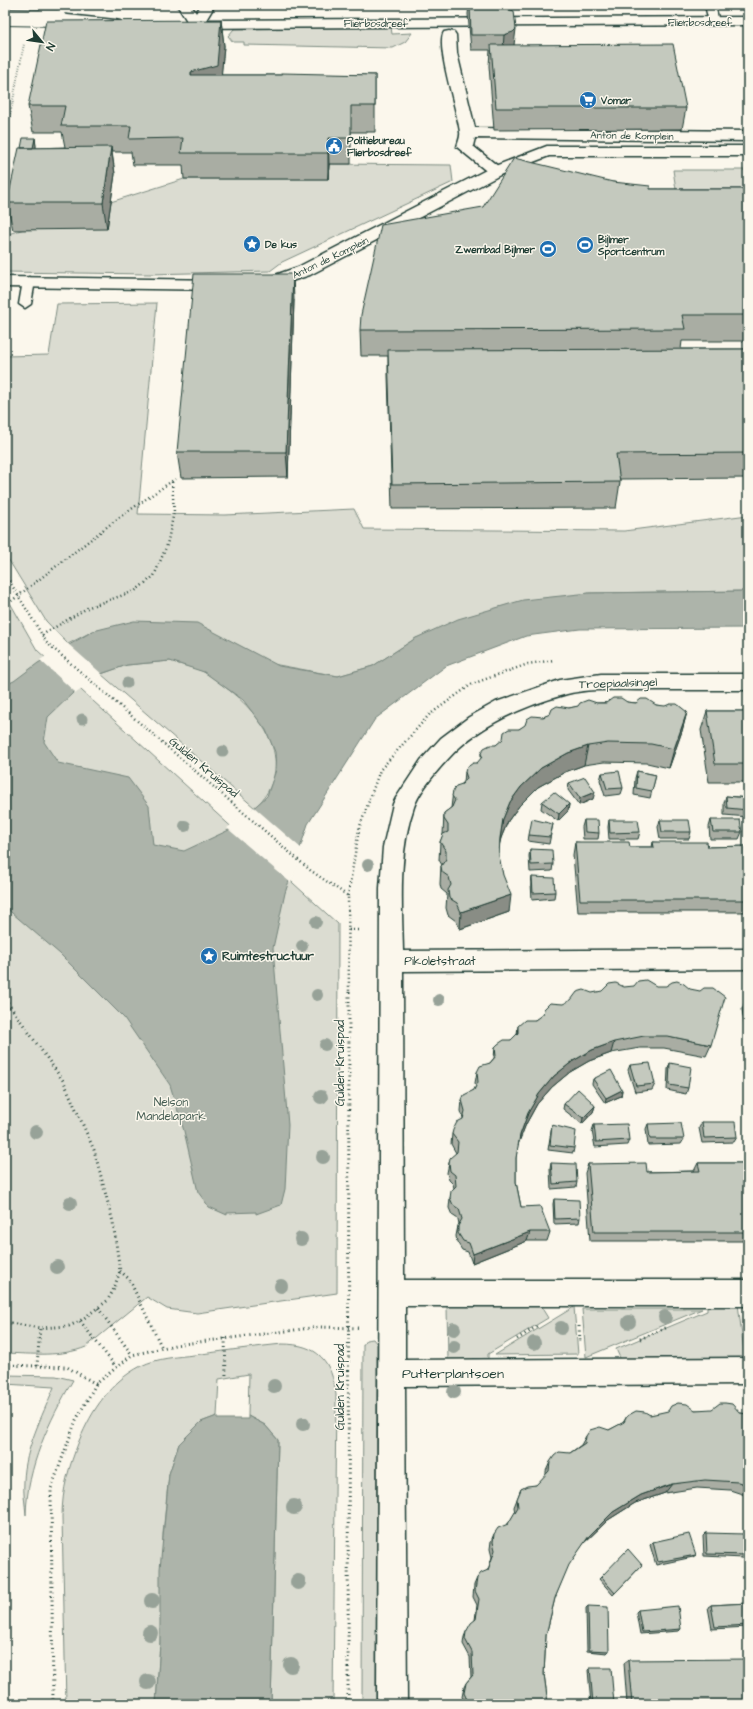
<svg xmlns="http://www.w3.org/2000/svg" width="753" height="1709" viewBox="0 0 753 1709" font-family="'Architects Daughter',sans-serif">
<rect width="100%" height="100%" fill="#fbf7ec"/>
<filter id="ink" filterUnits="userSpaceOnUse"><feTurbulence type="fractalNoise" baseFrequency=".025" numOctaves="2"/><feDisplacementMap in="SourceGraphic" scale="8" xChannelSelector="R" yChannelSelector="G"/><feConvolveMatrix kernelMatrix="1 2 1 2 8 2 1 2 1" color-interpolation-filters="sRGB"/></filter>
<g filter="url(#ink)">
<path fill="#dbdcd1" stroke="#7d8c82" d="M391 27 392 34 412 33 405 42 393 48 244 45V42H233L228 36 234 29Z
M329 164 451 165 453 182 282 262 270 271 149 274 5 272V235L184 179H328Z
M673 170H748V215H680Z
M157 303 138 514 225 515 354 509 364 529 624 531 748 515V591L589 593 416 638 373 666 338 676 93 631 68 644 46 621 5 554V356L49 355 57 304Z
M5 594 37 650 338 924 337 1293 197 1313 167 1309 147 1297 86 1347C62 1357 31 1354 5 1353Z
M170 661C181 665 192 667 202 671 210 675 218 682 225 687 265 717 298 765 255 808L101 674 127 665Z
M707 1304H738L745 1359 621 1360 616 1349 707 1311Z
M540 1305 548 1318 488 1354V1360H448L447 1306Z
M574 1307 578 1354 495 1355Z
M582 1309H702L586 1357Z
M373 1339 377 1344 376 1704H362L363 1345 366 1340Z
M282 1344C318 1344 332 1361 336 1395L333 1704H271L278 1440 265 1425 248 1416 249 1374 219 1379 217 1416 201 1422 179 1444 169 1474 163 1534 160 1643 156 1704H66L62 1517C62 1489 69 1467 79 1441 92 1410 110 1382 141 1366 157 1358 177 1357 194 1355 223 1351 253 1347 282 1344Z
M5 1375 56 1376 73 1380C49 1421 27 1467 26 1515 25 1504 23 1492 24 1481 25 1448 42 1417 54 1387L5 1384Z"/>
<path fill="#adb4aa" stroke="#74847b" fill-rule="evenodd" d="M748 591V628L580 629 526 636 446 666 375 719 308 824 285 893 273 948 288 1125 285 1189 281 1205 256 1214V1212L227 1213V1215L209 1207 198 1192 184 1131 170 1085 124 1018 60 954 5 907V685L14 681 38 663 93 631 134 621 197 623 279 666 338 676 373 666 416 638 458 619 523 600 589 593ZM170 661 204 672 243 700 266 730 275 752 276 770 267 796 229 830 184 851 153 845 149 806 128 778 58 763 44 742 48 717 74 692 101 674 127 665Z
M217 1416V1419H248V1416L265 1425 278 1440 271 1704H156L160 1643V1569L169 1474 179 1444 201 1422Z"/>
<path fill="#fbf7ec" d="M67 643 103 675 76 693 40 660Z
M254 807 302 849 291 883 227 828Z"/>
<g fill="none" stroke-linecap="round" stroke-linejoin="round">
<defs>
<path id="service" d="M705 5H715L719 22 718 24H710L709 22Z
M29 277 35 281 31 304 25 308 19 304 23 281Z"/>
<path id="pedestrian" d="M449 31 454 32 456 35 457 53 475 128 748 131V141L475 138 473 146 504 171 502 174H490L457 147C458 142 461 137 460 132 458 113 435 45 444 32Z"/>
<path id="minor" d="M547 146H748V156H549L502 174 310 275 264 290 258 289 256 285 258 281 298 267 490 168Z
M5 277 224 280 230 281 232 285 230 289 224 290 5 287Z
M601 674H748V690C712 690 675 690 639 690 616 690 590 688 567 694 523 706 477 726 447 760 436 772 419 792 414 807 398 852 402 904 403 951L748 949V969L403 971 404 1280H748V1306H405V1360L748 1358V1384L405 1386 407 1704H377L380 888 383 847 393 804 396 798 421 760 441 738 469 717 496 702 560 680Z"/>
<path id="tertiary" d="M177 5H191L196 13 201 5H215L206 20 748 17V25L191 28 186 27 184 24 187 21Z
M58 14 115 20 120 21 122 24 120 27 115 28 53 21 51 18 53 15Z"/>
</defs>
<use href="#service" stroke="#1f3d34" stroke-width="3"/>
<use href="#pedestrian" stroke="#1f3d34" stroke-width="3"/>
<use href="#minor" stroke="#1f3d34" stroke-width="3"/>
<use href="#tertiary" stroke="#1f3d34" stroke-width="3"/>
<path stroke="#1f3d34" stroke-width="2" stroke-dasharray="0.5 2" stroke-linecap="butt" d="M5 141 24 44"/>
<path stroke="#1f3d34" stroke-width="2.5" stroke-dasharray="1 3" stroke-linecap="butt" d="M5 574 47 643 310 870 348 896 349 991
M5 606 117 519 175 479
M42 635 89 607 135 591 154 576 167 545 174 512 172 481
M348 896 359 829 380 770 429 715 472 684 528 664 554 660
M349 930H361"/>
<path stroke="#1f3d34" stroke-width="3" stroke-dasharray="1 3.5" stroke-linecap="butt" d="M5 999 64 1082 94 1150 113 1222 120 1271 113 1291 107 1301 80 1321 69 1326 40 1328 5 1322
M120 1271 129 1279 162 1348
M98 1308 132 1355
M80 1321 116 1367
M747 1325 748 1335
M579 1326 580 1341
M225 1338 226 1377
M517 1339 538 1326
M640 1339 668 1327
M5 1365 67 1367 96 1384
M37 1366 40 1328
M53 1704 51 1489 76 1420 96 1384 132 1355 175 1345 319 1327 359 1328
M348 1704 349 990"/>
<use href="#service" fill="#fbf7ec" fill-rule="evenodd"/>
<use href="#pedestrian" fill="#fbf7ec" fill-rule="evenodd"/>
<use href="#minor" fill="#fbf7ec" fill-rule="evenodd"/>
<use href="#tertiary" fill="#fbf7ec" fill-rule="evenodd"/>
<defs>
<path id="tertiary-bridge" d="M5 17 58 18"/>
</defs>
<use href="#tertiary-bridge" stroke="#1f3d34" stroke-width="18" stroke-linecap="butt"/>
<use href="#tertiary-bridge" stroke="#fbf7ec" stroke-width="16"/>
</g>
<g fill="#97a298">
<circle cx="127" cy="683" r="5.5"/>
<circle cx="82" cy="719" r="5.5"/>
<circle cx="223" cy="751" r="5.5"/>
<circle cx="185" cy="826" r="6"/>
<circle cx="368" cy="865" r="6"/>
<circle cx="316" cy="922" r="6"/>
<circle cx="302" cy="946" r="6"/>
<circle cx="317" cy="995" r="6"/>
<circle cx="439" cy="1000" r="6"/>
<circle cx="325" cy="1045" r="6"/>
<circle cx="321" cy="1097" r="7"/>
<circle cx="36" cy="1132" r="7"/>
<circle cx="323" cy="1157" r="7"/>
<circle cx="70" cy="1203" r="7"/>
<circle cx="301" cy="1239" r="7"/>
<circle cx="57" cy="1267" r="7"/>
<circle cx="281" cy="1286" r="7"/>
<circle cx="665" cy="1317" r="7"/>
<circle cx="629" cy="1322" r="7"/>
<circle cx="561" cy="1328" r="7"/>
<circle cx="454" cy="1329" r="7"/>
<circle cx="534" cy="1343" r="7"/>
<circle cx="454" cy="1347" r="7"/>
<circle cx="274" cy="1386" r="7"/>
<circle cx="454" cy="1392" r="7"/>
<circle cx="303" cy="1424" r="7"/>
<circle cx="294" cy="1507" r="8"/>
<circle cx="298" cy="1582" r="8"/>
<circle cx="152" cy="1601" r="8"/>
<circle cx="150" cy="1633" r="8"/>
<circle cx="291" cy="1665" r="8"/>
<circle cx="148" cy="1682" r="8"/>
</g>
<path fill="#a9ada3" stroke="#1f3d34" d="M469 5H499L514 45 686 108 682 129 494 130 489 66 490 50H471L468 14Z
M221 20 224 46 221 75H375V132H351V164H329L328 179H184L183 165H133L131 152H112L115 174 107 229 13 230 7 203 21 148 35 138 36 148 65 147 62 132H33L28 106Z
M613 182 650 189H748V341H682L681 349H748V478L620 479V482L616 508 392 509 388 375V356H361L360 330 483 207Z
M294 300 288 477 181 478 177 452Z
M627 702 656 705 687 712 682 731 669 768 647 763 604 762 584 765 565 772 538 787 519 806 508 821 501 838 499 845V856L509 912 460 929 456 921 448 915 446 908 447 894 441 889 440 884 441 866 442 865 439 860 440 842 443 835 444 813 451 808 453 791 462 784 464 782 465 772 477 763 481 759V753L496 745 519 729 543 717 569 708 597 703Z
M707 711H748V782H709L701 730Z
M637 771 656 775 650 798 634 795 635 778Z
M602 773 623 788 621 794 605 796 600 780Z
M569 783 593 799 579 805 568 790Z
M726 796 748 798V817L724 815V803Z
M542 802 569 804 568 811 558 821 541 809Z
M584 820 599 833 598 839H583L582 827Z
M609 820 640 832 638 839H609L608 827Z
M660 820 691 832 689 839H660L658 827Z
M711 820 742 832 739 839H710L709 827Z
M553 824 549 844 528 841 529 835Z
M575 842 630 847H652L653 842 708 847 748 846V912H578L573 855Z
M530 849 553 864 552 871 530 872 529 856Z
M532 877 555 892 554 898 532 900 531 883Z
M747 997H748V1049L742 1009Z
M544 1009 711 1045 706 1056 664 1048H640L611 1053 589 1061 570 1072 552 1087 537 1104 526 1124 518 1143 516 1158V1182L521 1207 550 1232 547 1241H527L472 1263 468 1252 462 1250 457 1242 456 1236 458 1226 459 1224 458 1219 452 1215 449 1208 450 1198 454 1188 453 1184 449 1180 447 1173 449 1163 456 1153 451 1144 452 1134 463 1119V1118L461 1111 462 1100 474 1090 476 1086 475 1083 477 1072 490 1063 494 1058 495 1047 511 1040 517 1034 518 1026 535 1020 543 1015Z
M670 1063 688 1088 686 1094 667 1090 668 1069Z
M630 1065 655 1084 652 1090 635 1092 628 1070Z
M593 1079 622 1090 621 1096 605 1103 592 1084Z
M564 1104 595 1106 593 1112 582 1124 563 1109Z
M702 1122 737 1137 734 1142 702 1143 699 1128Z
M648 1124 684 1139 681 1144 648 1145 646 1129Z
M552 1125 574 1148 573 1153 548 1150Z
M594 1125 629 1140 627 1145 595 1147 592 1131Z
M551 1163 577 1182 576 1187 551 1189 550 1169Z
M698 1163H748V1241H590L585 1173 588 1164 647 1172 694 1171Z
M554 1199 580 1218 579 1223 554 1224 553 1204Z
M695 1410 740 1413 748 1414V1496L730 1490 697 1488 665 1493 635 1503 608 1520 584 1543 568 1565 555 1598 546 1635 544 1674 548 1704H466L462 1697 464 1687 466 1683 471 1677 470 1657 463 1644 464 1637 466 1632 475 1620 477 1605 473 1597 474 1585 477 1578 488 1570 492 1557 490 1549 491 1541 494 1534 508 1524 515 1513 514 1507 521 1489 536 1485 546 1475V1471L550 1462 570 1453 581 1445 586 1436 609 1430 623 1423 627 1416 650 1415Z
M706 1533 746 1555 743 1558 704 1556 703 1536Z
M653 1542 696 1555 693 1557 656 1565 650 1545Z
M642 1565 613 1595 599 1579 601 1577Z
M748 1603V1627L712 1629 708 1607 711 1605Z
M588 1606 609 1651 607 1653 587 1651 586 1608Z
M638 1610 681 1629 679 1631 640 1634 636 1612Z
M628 1660 748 1704H627L624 1663Z
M590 1668 614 1704H591L588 1670Z"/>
<path fill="#898d85" stroke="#1f3d34" d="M221 20 224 46 220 91 191 75V72Z
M516 29 514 45 503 50 504 35Z
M35 138 36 146 34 158 32 150Z
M328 138 329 164 328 179Z
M111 147 115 174 107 229 103 203Z
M293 274 294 300 288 477 286 452Z
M687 712 682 731 669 768 674 749Z
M588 746 584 765 565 772 538 787 519 806 508 821 501 838 497 856 500 838 503 819 510 802 521 787 541 768 568 753Z
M595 792 593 799 579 805 580 798Z
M569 804 568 811 558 821 559 814Z
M511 895 509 912 460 929 461 912Z
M614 1042 611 1053 589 1061 570 1072 552 1087 537 1104 526 1124 518 1145 520 1135 528 1113 539 1094 554 1076 573 1061 592 1050Z
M622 1090 621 1096 605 1103 606 1098Z
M595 1106 593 1112 582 1124 583 1118Z
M530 1232 527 1241 472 1263 473 1254Z
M672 1484 665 1493 635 1503 608 1520 584 1543 589 1536 613 1512 641 1495Z"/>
<path fill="#c4c9be" stroke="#1f3d34" d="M470 5H499V6L514 11 516 29 513 32 504 35H471Z
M221 20 217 65 191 72V75H282L281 73 375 75V106H351V138H328V153H181L183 138 129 139 131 126H61L65 106H28L46 21Z
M673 44 686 108H496L491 45Z
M23 138H35L33 148H21Z
M111 147 103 203H7L19 148Z
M514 158 613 182 650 186V189H748V315H682L685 329 360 330 361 315 381 225 483 207Z
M194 274H293L286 452H177Z
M748 349V453L616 454 620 482 392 484 388 350Z
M613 698H621L627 702 636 703 641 699H647L656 705 665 706 670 704H677L687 712 674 749 651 744 608 743 588 746 568 753 541 768 521 787 510 802 503 819 500 838 499 856 503 875 511 895 461 912 457 903 449 898 448 890 451 885 449 877 442 872 441 866 446 859V851L440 842 443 834 448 832V825L444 819V813L452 807 455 800 452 796 453 791 456 786 462 784 467 778 465 772 466 768 473 763H477L482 757 481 753 484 748 490 745H496L503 739 504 732 509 729H519L525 725 527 719 532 716 543 717 550 714 552 709 557 706 569 708 578 706 580 703 588 700 597 703H606Z
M707 711H748V764H715Z
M619 771 623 788 607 789 602 773Z
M637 771 656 775 652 791 636 788Z
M585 777 595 792 580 798 569 783Z
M554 792 569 804 559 814 542 802Z
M726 796 748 798V810L727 808Z
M532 819 553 824 550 837 529 835Z
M584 820H598L599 833 585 832Z
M609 820H638L640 832 610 833Z
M660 820H689L691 832H662Z
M711 820H740L742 832H713Z
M575 842H629L630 847H654L653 842H707L708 847 748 846V900H580Z
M530 849 552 850 553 864 531 865Z
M532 877 554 878 555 892 533 893Z
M646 980 656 986H666L672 982 677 981 684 984 690 989 700 991 704 988H713L725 997 711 1045 668 1036H644L614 1042 592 1050 573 1061 554 1076 539 1094 528 1113 520 1135 516 1158V1182L521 1207 540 1206 550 1232H530L473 1254 469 1243 463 1241 458 1233V1226L462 1219 459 1209 453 1205 450 1198 451 1191 456 1186 455 1175 450 1171 449 1163 450 1158 457 1152 458 1142 452 1134 453 1130 457 1122 463 1119 465 1111 462 1100 464 1095 474 1090 478 1082 477 1072 480 1066 490 1063 496 1056 495 1047 498 1044 504 1040H511L518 1033V1026L525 1020H535L543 1014 544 1009 550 1003 563 1004 571 1000 577 992 584 990 592 993 602 991 609 984 616 983 624 987 634 986 638 981Z
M650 1063 655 1084 636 1086 630 1065Z
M670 1063 691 1067 688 1088 669 1085Z
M611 1070 622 1090 606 1098 593 1079Z
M578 1089 591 1101 595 1106 583 1118 564 1104Z
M702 1122H735L737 1137 704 1138Z
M681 1123 684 1139H650L648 1124Z
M627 1124 629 1140 596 1142 594 1125Z
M552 1125 576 1131 574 1148 550 1145Z
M551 1163 576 1164 577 1182 553 1184Z
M646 1163 647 1172 700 1171 698 1163H748V1232H594L588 1164Z
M554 1199 579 1200 580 1218 555 1219Z
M678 1403 687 1404 695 1410 712 1409 720 1403H725L732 1404 740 1413 748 1414V1485L738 1482 705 1480 672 1484 641 1495 613 1512 589 1536 569 1565 555 1598 546 1635 544 1674 548 1704H469L464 1693 466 1683 473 1675 472 1652 465 1639 466 1632 471 1623 476 1619 479 1599 475 1591 477 1578 481 1573 488 1570 495 1550 493 1542 494 1534 498 1528 508 1524 518 1507 517 1499 521 1489 527 1486 536 1485 549 1471 550 1462 554 1456 559 1452 570 1453 585 1443 586 1436 590 1430 600 1427 609 1430 624 1422 627 1416 636 1411 645 1412 650 1415 668 1411 671 1406Z
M706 1533 745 1534 746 1555 707 1554Z
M689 1534 696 1555 658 1562 653 1542Z
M628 1549 642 1565 615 1593 601 1577Z
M748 1603V1625L715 1627 711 1605Z
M588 1606 608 1607 609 1651 589 1650Z
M678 1606 681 1629 642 1632 638 1610Z
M748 1659V1704H632L628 1660Z
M590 1668H611L614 1704H593Z"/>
</g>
<defs>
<symbol id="supermarket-disc" viewBox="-11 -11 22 22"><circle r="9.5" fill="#1f6fb2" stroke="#fbf7ec"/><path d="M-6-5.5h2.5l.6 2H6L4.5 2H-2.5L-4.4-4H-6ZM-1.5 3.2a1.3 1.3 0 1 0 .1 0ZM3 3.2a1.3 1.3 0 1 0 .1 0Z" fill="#fff"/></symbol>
<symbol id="civic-disc" viewBox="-11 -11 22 22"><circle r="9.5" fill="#1f6fb2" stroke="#fbf7ec"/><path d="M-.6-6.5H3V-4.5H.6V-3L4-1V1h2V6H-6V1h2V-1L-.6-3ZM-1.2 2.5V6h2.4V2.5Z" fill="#fff"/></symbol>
<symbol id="sight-disc" viewBox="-11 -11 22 22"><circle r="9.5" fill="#1f6fb2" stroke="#fbf7ec"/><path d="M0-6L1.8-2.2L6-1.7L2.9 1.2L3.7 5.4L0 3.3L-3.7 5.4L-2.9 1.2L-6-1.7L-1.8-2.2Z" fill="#fff"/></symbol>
<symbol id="stadium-disc" viewBox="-11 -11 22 22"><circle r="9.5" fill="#1f6fb2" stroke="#fbf7ec"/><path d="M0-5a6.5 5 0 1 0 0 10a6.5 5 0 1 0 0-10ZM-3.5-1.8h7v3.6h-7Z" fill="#fff"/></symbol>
</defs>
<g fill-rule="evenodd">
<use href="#supermarket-disc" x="578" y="90" width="20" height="20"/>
<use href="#civic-disc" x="324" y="136" width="20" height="20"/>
<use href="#sight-disc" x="242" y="234" width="20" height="20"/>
<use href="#stadium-disc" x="575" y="235" width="20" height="20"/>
<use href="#stadium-disc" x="538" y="239" width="20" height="20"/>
<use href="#sight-disc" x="199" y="946" width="20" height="20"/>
</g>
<g text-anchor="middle" stroke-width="3" stroke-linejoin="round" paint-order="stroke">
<g font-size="10" fill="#1f3d34" stroke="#fbf7ec">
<text x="700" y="26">Flierbosdreef</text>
<text x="376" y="27">Flierbosdreef</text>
<text transform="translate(632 135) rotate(1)" y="4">Anton de Komplein</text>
<text transform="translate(330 257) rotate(-26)" y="4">Anton de Komplein</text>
</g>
<g font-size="10" font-weight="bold" fill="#1f3d34" stroke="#fbf7ec" text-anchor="start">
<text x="601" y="104">Vomar</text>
<text x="347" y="144">Politiebureau<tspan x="347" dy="12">Flierbosdreef</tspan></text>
<text x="598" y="243">Bijlmer<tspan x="598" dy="12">Sportcentrum</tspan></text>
<text x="265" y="248">De kus</text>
<text x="535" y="253" text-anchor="end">Zwembad Bijlmer</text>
</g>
<g font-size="12" fill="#1f3d34" stroke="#fbf7ec">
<text transform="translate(618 683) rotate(-2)" y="4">Troepiaalsingel</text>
<text transform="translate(204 767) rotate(40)" y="4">Gulden Kruispad</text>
<text x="440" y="965">Pikoletstraat</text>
<text transform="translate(340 1063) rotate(-90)" y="4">Gulden Kruispad</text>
<text transform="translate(340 1387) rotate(-90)" y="4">Gulden Kruispad</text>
</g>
<g font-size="12" font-weight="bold" fill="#1f3d34" stroke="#fbf7ec" text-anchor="start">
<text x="222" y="960">Ruimtestructuur</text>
</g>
<g font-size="12" fill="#455d53" stroke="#fbf7ec">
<text x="171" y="1106">Nelson<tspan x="171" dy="14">Mandelapark</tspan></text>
</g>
<g font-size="14" fill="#1f3d34" stroke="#fbf7ec">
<text x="453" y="1378">Putterplantsoen</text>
</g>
</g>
<rect width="753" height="1709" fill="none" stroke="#fbf7ec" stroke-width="20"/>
<rect x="10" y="10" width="733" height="1689" fill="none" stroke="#1f3d34" stroke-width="1.5" filter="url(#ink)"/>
<g transform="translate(42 42) rotate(119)" stroke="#fbf7ec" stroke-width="3" paint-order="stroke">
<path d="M0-3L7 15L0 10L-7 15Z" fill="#1f3d34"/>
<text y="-6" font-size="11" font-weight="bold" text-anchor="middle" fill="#1f3d34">N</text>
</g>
</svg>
